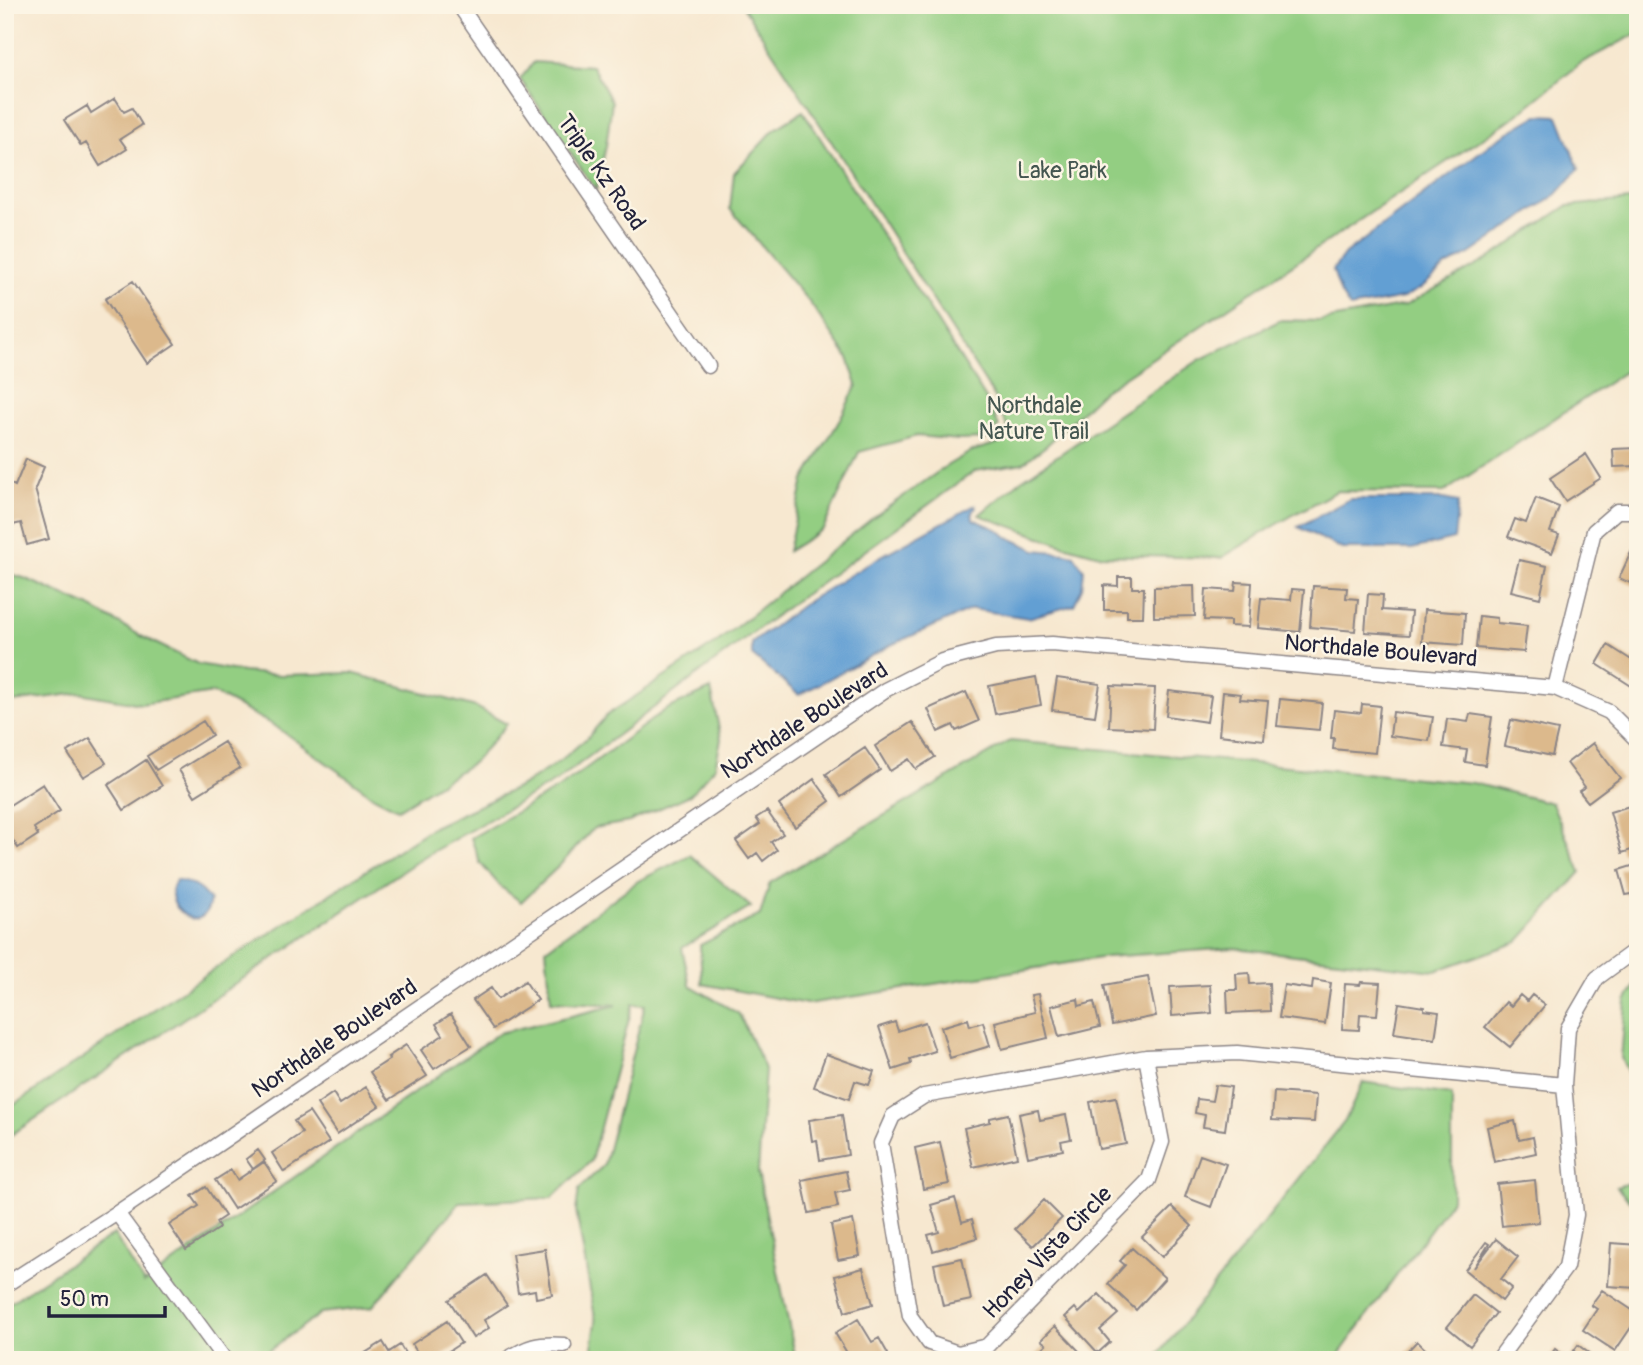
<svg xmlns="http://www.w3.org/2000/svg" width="1643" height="1365" viewBox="0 0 1643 1365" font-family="Pangolin,sans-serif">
<rect width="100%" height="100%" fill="#fcf5e5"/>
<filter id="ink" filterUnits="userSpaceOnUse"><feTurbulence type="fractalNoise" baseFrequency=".0143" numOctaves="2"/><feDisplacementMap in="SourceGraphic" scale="14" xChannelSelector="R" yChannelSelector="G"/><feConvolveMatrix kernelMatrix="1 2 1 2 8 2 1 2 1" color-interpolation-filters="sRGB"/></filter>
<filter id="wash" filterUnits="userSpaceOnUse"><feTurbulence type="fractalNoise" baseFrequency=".00686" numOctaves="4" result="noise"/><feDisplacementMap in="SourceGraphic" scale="28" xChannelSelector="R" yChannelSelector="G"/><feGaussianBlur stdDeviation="1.57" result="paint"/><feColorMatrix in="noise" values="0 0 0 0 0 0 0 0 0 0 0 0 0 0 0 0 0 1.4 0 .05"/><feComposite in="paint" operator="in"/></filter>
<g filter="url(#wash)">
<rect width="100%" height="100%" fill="#f7e8d0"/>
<path fill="#93ce82" stroke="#5a785e" stroke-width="2" d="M742 5H1638V33L1581 63 1517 115 1102 392 1046 446 1023 463 975 471 786 608 558 780 425 856 5 1139V1111L181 991 433 827 523 785 560 761 588 737 607 715 716 643 875 516 948 465 972 451 1005 441 1011 435 992 393 844 161Z
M534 62 592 66 612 102 606 146 596 190 520 79Z
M803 111 985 397 999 426 989 438 985 439 959 440 917 436 859 452 823 529 788 551 804 480 838 423 857 385 848 358 810 303 730 209 734 173 774 130Z
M1630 200 1638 211V363L1444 492 1337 491 1293 515 1221 558 1100 555 1063 545 979 515 1020 481 1199 360 1281 320 1320 321 1406 305 1488 259 1567 206Z
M5 573 24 578 88 606 145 638 198 664 243 672 280 675 352 673 476 707 507 724 474 762 398 809 374 797 275 726 213 693 141 704 80 693 5 703Z
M711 689 721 739 715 767 690 795 629 822 594 828 560 865 521 902 501 887 480 863 471 838 562 786 665 710Z
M1010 741 1473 783 1552 803 1581 872 1518 942 1435 971 1234 948 1106 957 807 1004 702 984 700 945 760 915 770 883Z
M690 855 751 907 682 948 690 985 739 1014 765 1069 758 1173 796 1360H590L596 1323 576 1211 579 1189 604 1165 645 1005 633 1004 591 1161 552 1198 460 1202 372 1307 321 1313 256 1360H5V1306L114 1234 144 1283 499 1033 617 1005 551 1001 546 949 638 881Z
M1638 981V1093L1621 1058 1626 1001Z
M1363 1082 1452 1095V1200L1335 1360H1154L1345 1121Z
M1638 1180V1209L1616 1187Z"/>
<path fill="#629fd3" stroke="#426087" stroke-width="2" d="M1538 115 1558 116 1579 169 1557 194 1470 254 1446 266 1421 288 1403 298 1350 308 1341 294 1333 270 1345 254 1497 139Z
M1350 499H1443L1458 502 1454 539 1412 549H1342L1298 527Z
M975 505 976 507 972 512 973 519 999 530 1007 537 1036 550 1065 553 1074 555 1084 570 1082 588 1074 605 1028 618 972 609 893 644 799 695 752 655V643L808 601 881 556Z
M176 880C193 884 200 887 210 901 204 936 170 912 172 891 172 888 175 883 176 880Z"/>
<g id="blocks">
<path fill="#dcb98c" d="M115 98 124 112 132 108 142 125 120 139 127 149 100 166 86 143 81 146 64 120 87 106 91 113Z
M133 281 175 344 147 363 105 299Z
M1638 448V466L1614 467 1613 449Z
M1586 454 1601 478 1565 501 1550 478Z
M26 459 44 467 35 489 49 539 27 545 21 523 5 527V484L9 483 15 486Z
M1536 498 1559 507 1550 532 1559 535 1552 553 1508 537 1515 519 1526 523Z
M1632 550 1638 553V593L1635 591 1637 586 1619 578Z
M1519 560 1547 566 1540 598 1511 591Z
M1118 577H1132V588H1144L1143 617H1127V610H1104V585L1118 586Z
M1236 582 1252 583 1249 627 1230 626V621L1204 620 1206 589 1235 591Z
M1194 586 1195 616 1154 617V587Z
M1313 586 1347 588 1346 598 1358 599 1355 631 1310 627Z
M1292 589 1304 590 1300 632 1258 628 1261 598 1291 600Z
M1368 594 1383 595 1382 610 1411 612 1409 635 1365 632Z
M1424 610 1465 613 1463 645 1422 642Z
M1479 616 1497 618V623L1527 626 1524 652 1476 648Z
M1608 645 1633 661 1638 654V686L1636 689 1597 664Z
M1036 677 1041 705 995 714 989 686Z
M1057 678 1100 684 1095 716 1052 710Z
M1111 686 1155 688 1153 729 1109 727Z
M1169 691 1211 696 1207 722 1166 716Z
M966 692 979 721 956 731 953 725 938 732 928 709Z
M1223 692 1241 694 1240 699 1268 701 1264 740 1219 735Z
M1280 699 1322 703 1319 730 1277 726Z
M1362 704 1380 706 1375 753 1333 749 1334 738H1331L1334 710 1361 713Z
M1393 712 1433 717 1429 741 1390 736Z
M1470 714 1492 717 1485 765 1465 762 1467 750 1443 747 1447 719 1468 722Z
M1511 720 1558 730 1552 756 1505 746Z
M203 721 212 735 156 770 147 756Z
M912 722 935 757 916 769 909 759 890 771 875 746Z
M90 738 106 763 83 777 67 752Z
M224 742 240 768 195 796 179 770Z
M1593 743 1620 778 1588 802 1579 791 1585 787 1567 763Z
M865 748 880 770 841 797 826 774Z
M146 760 162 786 124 810 108 785Z
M814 779 830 801 795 827 779 805Z
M43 784 60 811 34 828 38 835 18 848 5 828V808Z
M1636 804 1638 811V848L1622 853 1610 812Z
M767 811 783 834 771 842 777 850 763 861 757 853 749 859 736 841 760 824 756 818Z
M1638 864V911L1637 912 1632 894 1626 895 1619 870Z
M1249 973 1250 984 1269 983 1270 1011 1228 1013 1227 990H1237L1236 974Z
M1148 977 1156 1016 1112 1025 1104 985Z
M1313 980 1331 983 1325 1024 1279 1018 1284 985 1312 989Z
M525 981 538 1000 493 1029 473 1000 491 988 498 999Z
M1361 982 1380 983 1377 1015 1360 1014 1359 1030 1342 1029 1345 984 1360 985Z
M1210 985 1212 1013 1172 1016 1170 987Z
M1038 994 1048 1038 1002 1049 995 1022 1035 1012 1031 995Z
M1520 995 1527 1001 1532 995 1545 1005 1510 1047 1485 1027 1506 1002 1511 1006Z
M1078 999 1079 1006 1094 1002 1100 1027 1059 1037 1051 1006Z
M1399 1003 1424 1007V1010L1439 1012 1435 1039 1394 1033Z
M451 1014 471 1046 434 1069 421 1050 443 1035 436 1024Z
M968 1019 970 1026 983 1022 990 1046 950 1058 941 1027Z
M895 1022 898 1031 925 1022 935 1051 910 1059 911 1064 893 1070 879 1027Z
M406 1045 427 1076 389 1100 370 1072 390 1059 388 1057Z
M826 1054 874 1071 869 1085 855 1081 849 1099 814 1087Z
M1215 1085 1231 1087 1225 1130 1203 1127 1205 1115 1195 1113 1197 1099 1212 1101Z
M366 1087 379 1106 337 1134 317 1104 333 1093 340 1104Z
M1274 1092 1316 1095 1314 1122 1272 1120Z
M1116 1097 1126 1144 1099 1149 1090 1102Z
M1038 1110 1040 1120 1066 1115 1071 1139 1061 1141 1063 1150 1028 1157 1019 1114Z
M309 1112 329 1142 284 1172 272 1153 302 1133 294 1121Z
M1008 1114 1017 1157 973 1167 964 1128 990 1122V1118Z
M842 1115 848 1155 820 1160 817 1140 812 1141 809 1120Z
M1515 1121 1519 1140 1533 1137 1536 1153 1494 1162 1487 1127Z
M940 1142 949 1184 923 1189 915 1148Z
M258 1150 265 1160 253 1169 246 1159Z
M1200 1155 1226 1164 1211 1207 1185 1197Z
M264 1162 277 1181 234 1209 215 1180 231 1170 237 1180Z
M846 1171 850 1190 835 1193 838 1207 809 1213 802 1180Z
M1535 1180 1539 1222 1502 1226 1497 1184Z
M206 1187 225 1216 216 1222 219 1228 186 1250 169 1225 199 1206 192 1196Z
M955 1198 962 1222 972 1219 977 1238 933 1251 928 1235 939 1232 931 1205Z
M1044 1200 1062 1218 1033 1246 1015 1229Z
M1172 1207 1192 1226 1162 1257 1142 1237Z
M853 1220 860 1256 838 1260 831 1225Z
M1496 1239 1518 1257 1501 1279 1512 1288 1502 1301 1465 1270 1486 1242 1489 1244 1474 1268Z
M1611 1243 1638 1245 1636 1288 1608 1286Z
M1132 1248 1165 1278 1136 1310 1108 1284 1125 1265 1120 1261Z
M545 1249 552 1295 536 1298 535 1290 518 1293 512 1254Z
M962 1258 971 1300 943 1306 934 1264Z
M863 1268 873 1304 845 1312 835 1276Z
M487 1275 507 1305 484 1320 489 1328 473 1338 449 1300Z
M1602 1290 1638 1314V1317L1615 1351 1583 1330 1597 1309 1591 1305Z
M1099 1294 1118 1314 1100 1330 1110 1342 1098 1353 1065 1317 1075 1308 1079 1313Z
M1473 1295 1496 1313 1470 1346 1447 1327Z
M858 1319 872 1342 879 1338 888 1354 878 1360H836L847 1353 835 1333Z
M447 1321 461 1343 435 1360H422L412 1344Z
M1055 1326 1080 1352 1073 1360H1030L1046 1344 1041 1340Z
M1417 1341 1436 1360H1404L1402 1357Z
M383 1342 389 1352 400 1345 409 1360H354Z
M1578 1345 1598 1360H1547L1555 1349 1568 1359Z"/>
</g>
</g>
<g filter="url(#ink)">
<use href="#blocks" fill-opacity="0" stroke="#8c8586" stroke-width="2"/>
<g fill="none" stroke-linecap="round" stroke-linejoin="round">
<defs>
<path id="street" d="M459 5 708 366
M1555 688 1594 531 1617 511H1638
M1146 1057 1162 1142 1149 1180 987 1346 958 1353 929 1343 910 1316 881 1143 893 1116 924 1096 1146 1057 1237 1053 1564 1085
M117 1213 225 1360
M5 1285 117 1213 885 690 942 661 996 647 1052 644 1555 688 1609 712 1638 741
M506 1360C528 1346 538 1343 564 1345
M1498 1360 1566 1267 1576 1215 1564 1085 1568 1028 1597 978 1638 948"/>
</defs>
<use href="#street" stroke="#8c8586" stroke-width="17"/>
<use href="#street" stroke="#fff" stroke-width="14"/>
</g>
</g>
<g text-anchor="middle" stroke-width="5" stroke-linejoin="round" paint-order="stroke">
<g font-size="23" fill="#445650" stroke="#fcf5e5">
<text x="1062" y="178">Lake Park</text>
<text x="1034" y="413">Northdale<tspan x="1034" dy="26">Nature Trail</tspan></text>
</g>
<g font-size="23" fill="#22223b" stroke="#fcf5e5">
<text transform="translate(602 172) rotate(55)" y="8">Triple Kz Road</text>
<text transform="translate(1381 650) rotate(5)" y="8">Northdale Boulevard</text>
<text transform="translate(804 720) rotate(-33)" y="8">Northdale Boulevard</text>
<text transform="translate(334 1038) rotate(-34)" y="8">Northdale Boulevard</text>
<text transform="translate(1047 1252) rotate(-46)" y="8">Honey Vista Circle</text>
</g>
</g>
<rect width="1643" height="1365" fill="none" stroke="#fcf5e5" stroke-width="28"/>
<path d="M49 1306v10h116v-10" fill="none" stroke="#22223b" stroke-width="3.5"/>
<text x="60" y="1306" font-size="21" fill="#22223b" stroke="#fcf5e5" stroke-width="5" paint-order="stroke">50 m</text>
</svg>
